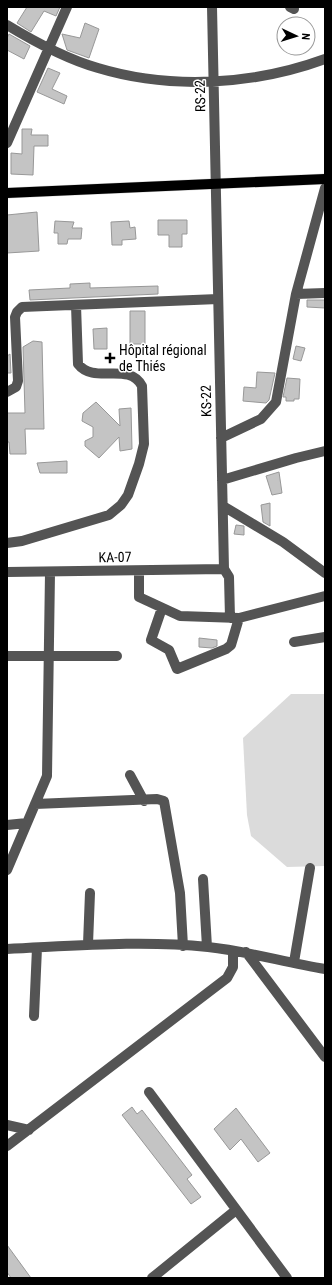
<svg xmlns="http://www.w3.org/2000/svg" width="332" height="1285" viewBox="0 0 332 1285" font-family="'Roboto Condensed',sans-serif">
<rect width="100%" height="100%" fill="#fff"/>
<path fill="#dbdbdb" d="M291 694H325V866L287 867 251 836 247 815 243 738Z"/>
<path fill="#c4c4c4" stroke="#989898" d="M27 7H60L56 16 44 11 31 32 17 23Z
M85 23 99 29 89 58 67 50 62 34 80 38Z
M9 34 30 46 24 59 7 50V38Z
M48 68 60 73 52 89 67 96 64 104 37 92Z
M22 129H32L31 135H48V146H34L33 175 11 174V153L22 154Z
M37 212 39 251 7 253V215Z
M158 220H187V234H182V247H169V235H158Z
M55 221 74 222 72 228H82L81 239H68L67 244H58V233H54Z
M129 221 130 228 135 227 136 239 122 240V245H112L111 222Z
M90 283V288L158 286V294L30 300 29 290 70 288V284Z
M307 300H325V308L307 307Z
M130 311H145V344H130Z
M107 328V349H94L93 329Z
M33 341 42 342 44 429H25L26 454H10L9 442H7V413H25L23 347Z
M296 346 305 348 301 361 293 359Z
M10 354 11 373H7V356Z
M257 372 275 373 269 400 266 403 243 401 244 387 256 388Z
M287 378 300 379 299 399H294V401H286V397H283Z
M96 402 120 426 119 409 131 408 132 449 120 451 119 437 99 458 85 446V441L93 437V427L82 421 83 413Z
M67 461V473H40L37 463Z
M279 472 282 493 272 495 266 476Z
M270 503V526L263 522 261 505Z
M236 525 244 526V535L234 534Z
M199 638 217 640V646L212 648 199 647Z
M132 1107 137 1114 142 1110 192 1175 187 1179 201 1197 191 1204 122 1115Z
M236 1108 270 1153 258 1162 241 1139 230 1150 214 1129Z
M7 1245 31 1278H11L7 1272Z"/>
<g fill="none" stroke-linecap="round" stroke-linejoin="round">
<defs>
<path id="major" d="M7 193 325 179"/>
</defs>
<use href="#major" stroke="#dbdbdb" stroke-width="11"/>
<path stroke="#545454" stroke-width="10" d="M212 7 224 569 229 577 230 618
M290 7 294 9
M7 25C35 42 66 59 98 68 171 90 254 85 325 59
M7 143 67 7
M296 294 325 293
M7 392 16 387 18 381 15 317 17 312 22 307 218 299
M221 438 261 419 276 402 296 294 325 188
M222 480 296 458 325 451
M223 506 283 542 325 573
M7 543 22 541 109 515 121 505 128 495 139 464 144 444 142 386C129 361 94 385 78 364L76 305
M139 571V597L180 616 239 618 325 596
M7 572 224 569
M162 608 151 640 169 650 177 669 226 649 231 645 239 618
M294 642 325 637
M7 656H117
M130 775 144 801
M35 804 157 799 164 801 180 893 183 946
M7 825 27 823
M7 870 47 776 50 573
M203 879 207 947
M88 944 90 893
M7 949C74 946 141 940 208 947 248 951 286 963 325 969
M246 952 325 1057
M294 962 310 868
M34 1016 37 948
M149 1092 287 1278
M7 1125 29 1130
M7 1146 227 978 233 967V951
M152 1278 236 1210"/>
<use href="#major" stroke="#000" stroke-width="10"/>
</g>
<path fill="#000" stroke="#fff" stroke-width="1.5" d="M108 352h4v4h4v4h-4v4h-4v-4h-4v-4h4z"/>
<g text-anchor="middle" stroke-width="3" stroke-linejoin="round" paint-order="stroke">
<g font-size="14" fill="#000" stroke="#fff">
<text transform="translate(200 96) rotate(-91)" y="5">RS-22</text>
<text transform="translate(206 401) rotate(-91)" y="5">KS-22</text>
<text transform="translate(115 557) rotate(-1)" y="5">KA-07</text>
</g>
<g font-size="14" fill="#000" stroke="#fff" text-anchor="start">
<text x="119" y="355">Hôpital régional<tspan x="119" dy="16">de Thiés</tspan></text>
</g>
</g>
<rect width="332" height="1285" fill="none" stroke="#000000" stroke-width="16"/>
<g transform="translate(296 36) rotate(94)"><circle r="19" fill="#ffffff" stroke="#999999"/>
<path d="M0-3L7 15L0 10L-7 15Z" fill="#000000"/>
<text y="-6" font-size="11" font-weight="bold" text-anchor="middle" fill="#000000">N</text>
</g>
</svg>
